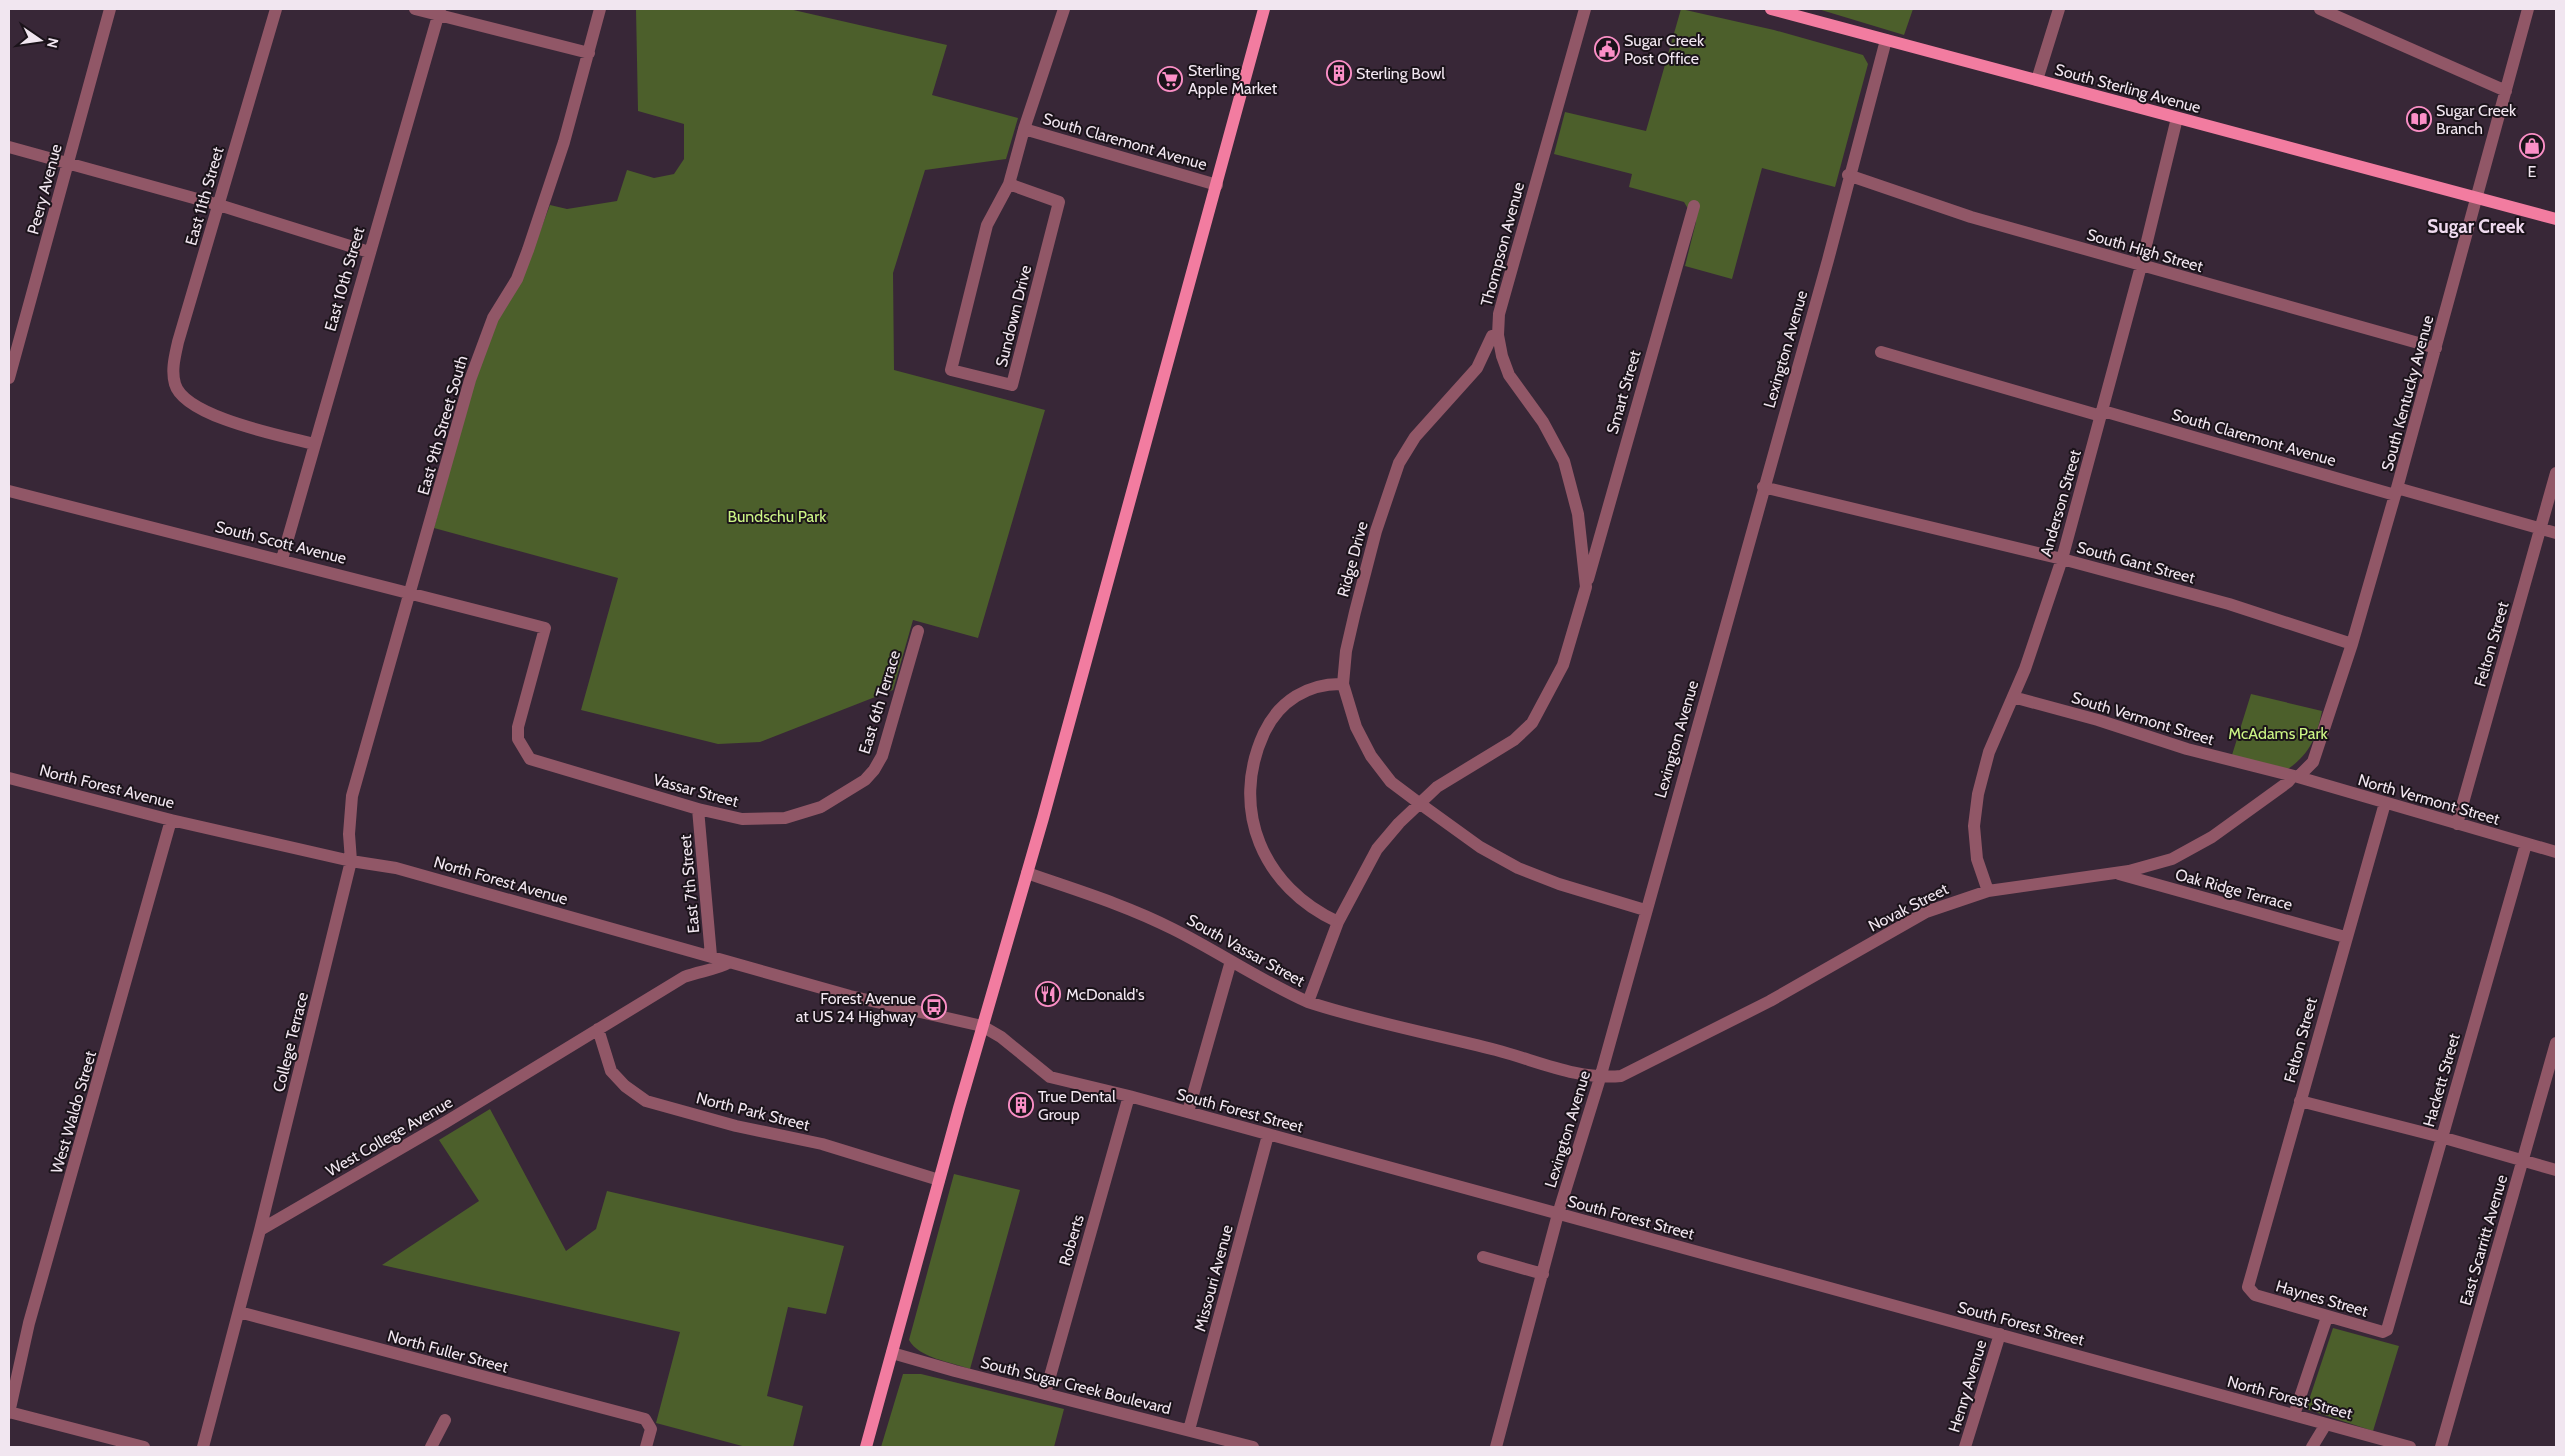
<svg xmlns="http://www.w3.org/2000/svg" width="2565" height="1456" viewBox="0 0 2565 1456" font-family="Cabin,sans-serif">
<rect width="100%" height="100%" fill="#382737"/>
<path fill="#4c5f2b" d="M636 9H789L947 45 932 95 1018 118 1006 159 925 170 893 273 894 370 1045 410 978 638 913 620 893 690 760 742 718 744 581 710 618 578 434 528 472 389 497 317 525 271 550 205 567 209 617 201 627 170 654 178 674 174 684 159V124L638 111Z
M1681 9 1774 30 1863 55 1868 64 1835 187 1762 168 1732 279 1685 266 1696 222 1684 202 1629 187 1632 174 1554 154 1565 112 1646 131Z
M1818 9H1913L1904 35Z
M2251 694 2322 711C2317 736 2310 754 2288 769L2232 755Z
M490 1109 566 1251 596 1229 607 1191 844 1246 826 1314 788 1307 767 1396 803 1406 793 1447H746L656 1423 680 1332 382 1265 479 1201 439 1140Z
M954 1174 1020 1190 970 1369C951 1362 919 1358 909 1340Z
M2333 1328 2399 1346 2373 1431 2306 1409Z
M903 1374H921L1064 1409 1054 1447H881Z"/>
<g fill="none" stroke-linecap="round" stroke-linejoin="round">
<path stroke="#915767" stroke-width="12" d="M276 9 178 342C175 356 171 370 175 384 184 417 283 436 314 444
M415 9 589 53
M2320 9 2506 91
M2037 80 2059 9
M1024 129 1217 185
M9 147 219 205 369 252
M1848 175 1971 217 2436 348
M1009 184 1059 202 1012 385 951 370 987 225Z
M1009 184 1024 129 1064 9
M1498 335 1492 336 1477 368 1415 437 1399 463 1376 531 1355 612 1346 651 1343 684 1356 727 1371 756 1391 782 1419 803 1480 847 1518 868 1559 884 1645 910
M1881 352 2101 416
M9 378 110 9
M2103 411 2395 495
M1763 487 2062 559 2229 604 2352 644
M2397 488 2556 533
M9 491 545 628 518 727V739L530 759 698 809 742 819 785 818 821 807 865 780 874 770 882 756 918 631
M282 559 440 9
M1588 579 1694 206
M2013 697 2098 720 2187 749 2298 777 2556 852
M2298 777 2313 762 2352 644 2397 488 2528 9
M9 778 171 820 351 861 396 868 850 996 982 1026 1001 1037 1050 1077 1129 1096 2410 1447
M2385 803 2248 1287 2255 1295 2383 1332 2387 1330 2526 844
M698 809 711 956
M2457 824 2556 473
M1027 873C1076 890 1126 905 1173 929 1219 952 1261 981 1308 1002 1369 1022 1433 1034 1496 1050 1538 1061 1577 1080 1621 1076L1770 1001 1926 912 1988 891 2129 871 2172 859 2212 837 2288 782 2293 776
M2119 874 2345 937
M1988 891 1977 859 1974 826 1978 794 1989 752 2025 669 2062 559 2141 266 2177 118
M1338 922C1263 888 1229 809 1264 733 1279 701 1308 683 1343 684
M1308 1002 1338 922 1377 849 1399 823 1437 787 1514 740 1532 723 1563 665 1586 587 1578 514 1564 461 1543 422 1509 375 1502 356 1498 335 1499 314 1585 9
M598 1029 611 1071 625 1086 646 1101 736 1126 822 1144 939 1180
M2300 1101 2441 1137 2556 1170
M1188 1112 1231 961
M260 1230 351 861 349 834 352 796 470 380 493 318 517 279 528 250 564 142 600 9
M1483 1257 1543 1274
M239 1312 645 1419 651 1429 646 1447
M892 1353 955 1371 1253 1447
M1045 1394 1129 1096
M9 1412 144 1447
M9 1413 29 1323 171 820
M2294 1415 2327 1317
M1189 1430 1268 1135
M203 1447 260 1230 446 1122 684 977C699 971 717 970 730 962
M431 1447 445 1420
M1496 1447 1558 1214 1600 1078 1828 260 1886 40
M1965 1447 2000 1334
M2312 1447 2326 1424
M2441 1447 2556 1043"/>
<path stroke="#f27ca0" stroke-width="12" d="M1771 9 2556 219
M866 1447 959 1108 1043 818 1264 9"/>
</g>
<defs>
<symbol id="civic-ring" viewBox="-11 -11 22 22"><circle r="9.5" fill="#1b131a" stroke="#fb8fc6" stroke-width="1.5"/><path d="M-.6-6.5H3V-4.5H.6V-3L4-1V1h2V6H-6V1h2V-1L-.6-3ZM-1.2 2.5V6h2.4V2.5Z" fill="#fb8fc6"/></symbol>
<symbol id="building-ring" viewBox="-11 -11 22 22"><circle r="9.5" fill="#1b131a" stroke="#fb8fc6" stroke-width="1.5"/><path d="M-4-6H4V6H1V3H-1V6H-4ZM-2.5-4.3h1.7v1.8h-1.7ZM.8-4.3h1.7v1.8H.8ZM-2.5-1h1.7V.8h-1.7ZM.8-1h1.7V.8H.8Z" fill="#fb8fc6"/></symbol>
<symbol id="supermarket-ring" viewBox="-11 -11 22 22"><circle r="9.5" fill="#1b131a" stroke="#fb8fc6" stroke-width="1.5"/><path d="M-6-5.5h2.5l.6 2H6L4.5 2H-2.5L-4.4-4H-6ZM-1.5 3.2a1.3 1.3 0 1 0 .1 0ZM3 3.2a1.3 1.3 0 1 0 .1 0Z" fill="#fb8fc6"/></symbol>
<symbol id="library-ring" viewBox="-11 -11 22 22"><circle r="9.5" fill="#1b131a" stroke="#fb8fc6" stroke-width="1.5"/><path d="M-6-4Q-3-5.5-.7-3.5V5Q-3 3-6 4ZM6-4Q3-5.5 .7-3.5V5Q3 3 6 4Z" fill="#fb8fc6"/></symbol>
<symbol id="shop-ring" viewBox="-11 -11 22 22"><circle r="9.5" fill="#1b131a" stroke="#fb8fc6" stroke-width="1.5"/><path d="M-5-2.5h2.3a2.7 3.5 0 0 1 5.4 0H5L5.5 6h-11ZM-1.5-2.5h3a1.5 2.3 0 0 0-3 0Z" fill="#fb8fc6"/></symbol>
<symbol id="restaurant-ring" viewBox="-11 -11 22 22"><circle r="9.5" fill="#1b131a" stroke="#fb8fc6" stroke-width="1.5"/><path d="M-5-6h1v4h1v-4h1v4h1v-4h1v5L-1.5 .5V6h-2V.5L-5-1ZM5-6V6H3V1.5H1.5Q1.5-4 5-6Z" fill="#fb8fc6"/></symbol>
<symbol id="bus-ring" viewBox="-11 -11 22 22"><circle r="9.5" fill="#1b131a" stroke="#fb8fc6" stroke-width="1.5"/><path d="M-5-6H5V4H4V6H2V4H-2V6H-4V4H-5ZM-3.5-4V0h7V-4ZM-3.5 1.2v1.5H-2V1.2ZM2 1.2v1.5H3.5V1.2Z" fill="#fb8fc6"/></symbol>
</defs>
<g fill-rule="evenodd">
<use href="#civic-ring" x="1593" y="35" width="28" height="28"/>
<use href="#building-ring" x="1325" y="59" width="28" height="28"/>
<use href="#supermarket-ring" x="1156" y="65" width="28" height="28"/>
<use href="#library-ring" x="2405" y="105" width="28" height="28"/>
<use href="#shop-ring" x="2518" y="132" width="28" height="28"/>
<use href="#restaurant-ring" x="1034" y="980" width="28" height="28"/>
<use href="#bus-ring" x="920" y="993" width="28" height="28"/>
<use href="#building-ring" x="1007" y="1091" width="28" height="28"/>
</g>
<g text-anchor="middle" stroke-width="4" stroke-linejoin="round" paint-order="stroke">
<g font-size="16" fill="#f1e6f0" stroke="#1b131a" text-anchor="start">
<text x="1624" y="46">Sugar Creek<tspan x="1624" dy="18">Post Office</tspan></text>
<text x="1188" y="76">Sterling<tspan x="1188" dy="18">Apple Market</tspan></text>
<text x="1356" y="79">Sterling Bowl</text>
<text x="2436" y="116">Sugar Creek<tspan x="2436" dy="18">Branch</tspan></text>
<text x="2532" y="177" text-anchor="middle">E</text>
<text x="1066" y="1000">McDonald's</text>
<text x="916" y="1004" text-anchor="end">Forest Avenue<tspan x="916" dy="18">at US 24 Highway</tspan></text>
<text x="1038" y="1102">True Dental<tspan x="1038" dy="18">Group</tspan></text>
</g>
<g font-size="16" fill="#f1e6f0" stroke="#1b131a">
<text transform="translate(2128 88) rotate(15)" y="6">South Sterling Avenue</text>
<text transform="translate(1125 141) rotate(16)" y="6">South Claremont Avenue</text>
<text transform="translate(44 189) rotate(-75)" y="6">Peery Avenue</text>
<text transform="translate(204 196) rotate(-74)" y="6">East 11th Street</text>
<text transform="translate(1502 244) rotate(-75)" y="6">Thompson Avenue</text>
<text transform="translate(2145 250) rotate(16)" y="6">South High Street</text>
<text transform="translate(344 279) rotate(-74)" y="6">East 10th Street</text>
<text transform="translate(1013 316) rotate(-76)" y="6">Sundown Drive</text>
<text transform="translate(1785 349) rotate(-74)" y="6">Lexington Avenue</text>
<text transform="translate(1623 392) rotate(-74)" y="6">Smart Street</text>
<text transform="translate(2407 393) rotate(-75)" y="6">South Kentucky Avenue</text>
<text transform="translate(442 425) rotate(-74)" y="6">East 9th Street South</text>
<text transform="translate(2254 437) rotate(16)" y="6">South Claremont Avenue</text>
<text transform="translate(2060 503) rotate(-74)" y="6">Anderson Street</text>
<text transform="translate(281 542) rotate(14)" y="6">South Scott Avenue</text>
<text transform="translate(1352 559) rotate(-75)" y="6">Ridge Drive</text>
<text transform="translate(2136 562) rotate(15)" y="6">South Gant Street</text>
<text transform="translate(2491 644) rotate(-74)" y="6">Felton Street</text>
<text transform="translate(879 702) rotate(-73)" y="6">East 6th Terrace</text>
<text transform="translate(2143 718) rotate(17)" y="6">South Vermont Street</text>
<text transform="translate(1676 739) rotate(-74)" y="6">Lexington Avenue</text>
<text transform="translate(107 786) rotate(14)" y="6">North Forest Avenue</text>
<text transform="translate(696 790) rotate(15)" y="6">Vassar Street</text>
<text transform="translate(2429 799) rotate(16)" y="6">North Vermont Street</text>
<text transform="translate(501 880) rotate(16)" y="6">North Forest Avenue</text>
<text transform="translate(689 884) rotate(-95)" y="6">East 7th Street</text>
<text transform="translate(2234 889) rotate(15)" y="6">Oak Ridge Terrace</text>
<text transform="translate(1908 907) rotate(-27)" y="6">Novak Street</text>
<text transform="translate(1246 950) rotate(29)" y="6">South Vassar Street</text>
<text transform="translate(2300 1040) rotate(-75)" y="6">Felton Street</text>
<text transform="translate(290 1042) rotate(-76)" y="6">College Terrace</text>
<text transform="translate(2441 1080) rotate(-74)" y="6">Hackett Street</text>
<text transform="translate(1240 1110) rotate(15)" y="6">South Forest Street</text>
<text transform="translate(753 1111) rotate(14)" y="6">North Park Street</text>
<text transform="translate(73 1112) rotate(-74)" y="6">West Waldo Street</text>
<text transform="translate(1567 1129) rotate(-73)" y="6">Lexington Avenue</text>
<text transform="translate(389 1136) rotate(-30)" y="6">West College Avenue</text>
<text transform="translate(1631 1217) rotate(15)" y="6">South Forest Street</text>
<text transform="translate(1071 1240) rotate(-74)" y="6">Roberts</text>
<text transform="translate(2483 1240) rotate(-74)" y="6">East Scarritt Avenue</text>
<text transform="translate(1213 1278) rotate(-75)" y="6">Missouri Avenue</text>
<text transform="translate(2322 1298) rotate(16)" y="6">Haynes Street</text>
<text transform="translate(2021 1323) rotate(15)" y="6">South Forest Street</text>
<text transform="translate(448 1351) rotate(15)" y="6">North Fuller Street</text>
<text transform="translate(1076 1385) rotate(14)" y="6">South Sugar Creek Boulevard</text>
<text transform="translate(1967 1386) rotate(-73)" y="6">Henry Avenue</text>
<text transform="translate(2290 1397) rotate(15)" y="6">North Forest Street</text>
</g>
<g font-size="16" fill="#ccf585" stroke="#1b131a">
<text x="777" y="522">Bundschu Park</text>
<text x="2278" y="739">McAdams Park</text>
</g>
<g font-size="19" font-weight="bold" fill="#efdaef" stroke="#1b131a">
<text x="2476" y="233">Sugar Creek</text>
</g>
</g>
<rect width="2565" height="1456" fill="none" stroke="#f1e6f0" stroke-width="20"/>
<g transform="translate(40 40) rotate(103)" stroke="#1b131a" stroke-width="4" paint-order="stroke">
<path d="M0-4L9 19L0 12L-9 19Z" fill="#f1e6f0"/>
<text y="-8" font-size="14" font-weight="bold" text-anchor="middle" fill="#f1e6f0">N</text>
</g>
</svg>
